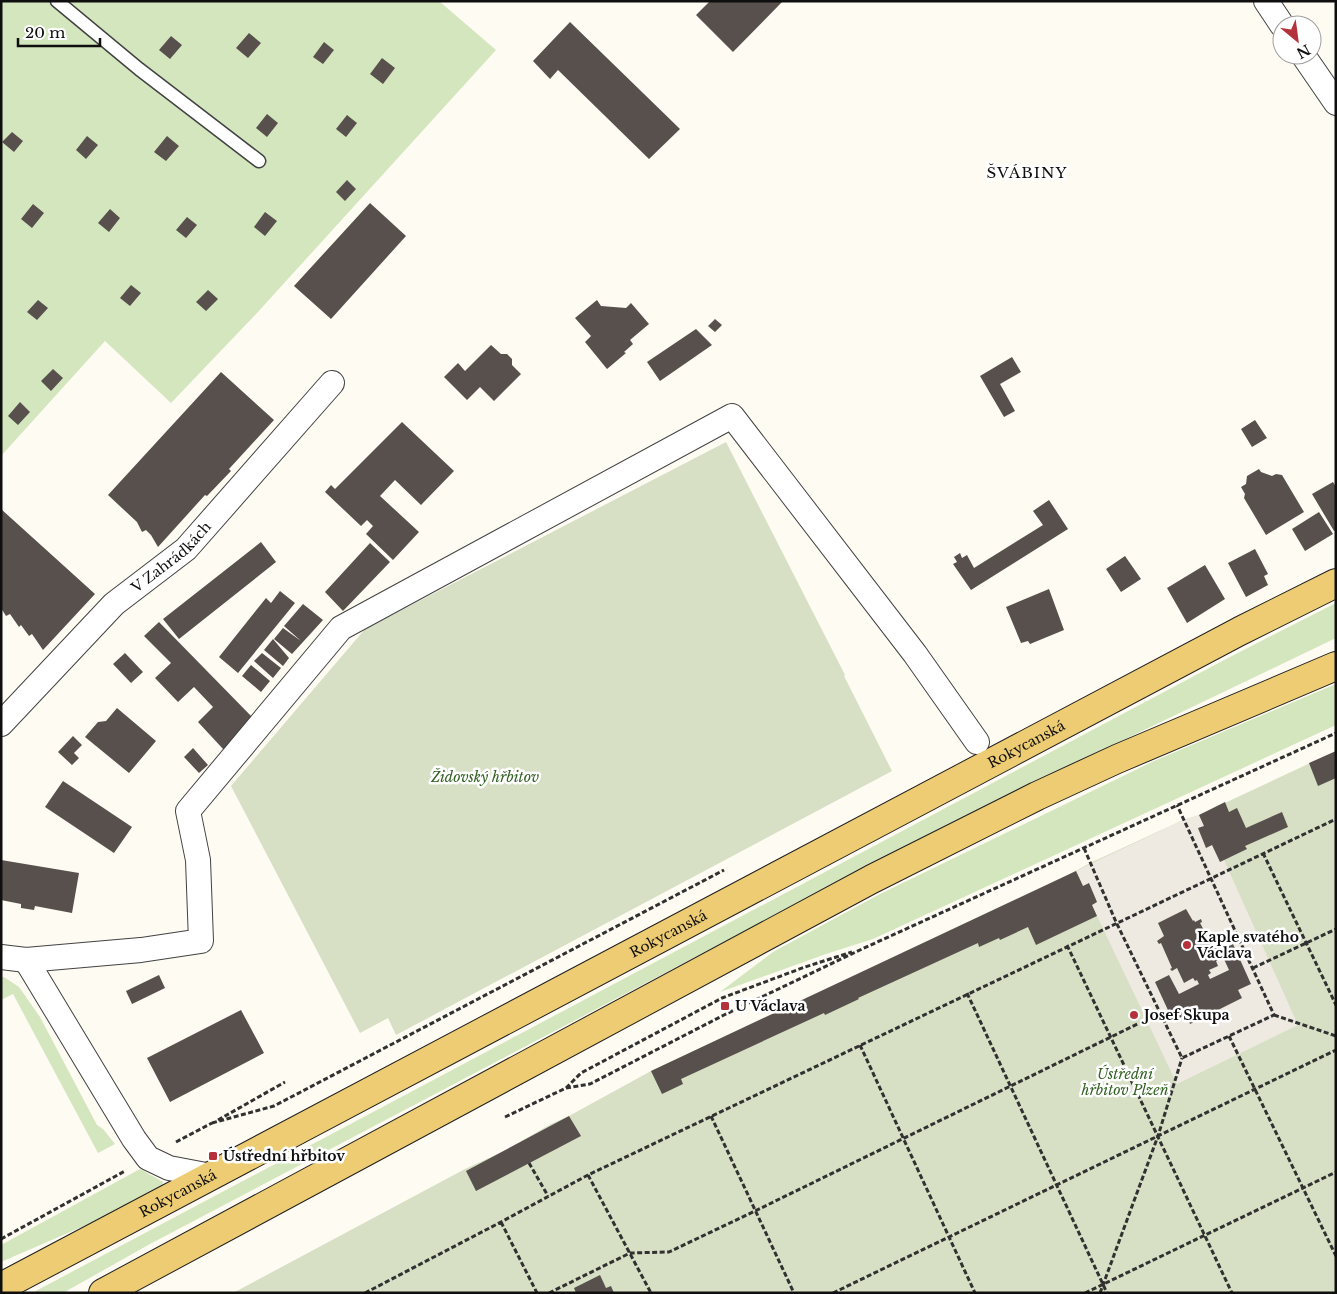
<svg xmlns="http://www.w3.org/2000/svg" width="1337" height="1294" viewBox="0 0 1337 1294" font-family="'Libre Baskerville',serif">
<rect width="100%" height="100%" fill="#fefbf2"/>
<path fill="#d4e6be" d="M1 1H439L496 50 257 313 171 403 105 341 1 456Z
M1336 603V638L946 825 150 1244 63 1293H32L1228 658Z
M1336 684V725L873 939 826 954 720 992 773 952 880 894 1154 761Z
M1 977H4L19 987 40 1017 97 1125 103 1129 115 1144 98 1153 13 994 1 1000Z
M140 1169 163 1182 162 1186 91 1223 1 1262V1245Z"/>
<path fill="#d7dfc4" d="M726 442 845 675 844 676 892 771 396 1035 388 1018 360 1033 231 786 365 629Z
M1336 751V1293H233L465 1169 506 1150 551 1124 569 1116 651 1071 1051 884 1090 863 1183 820 1199 815Z"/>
<path fill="#eeeae1" d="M1199 815 1204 826 1198 829 1206 847 1212 845 1224 860 1298 1025 1177 1084 1097 916 1092 905 1097 902 1089 884 1083 886 1076 871 1183 820Z"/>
<path fill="#57504c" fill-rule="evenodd" d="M710 1H783L733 52 696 15Z
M570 22 680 129 649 159 558 70 550 79 533 61Z
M249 33 261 43 248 58 236 48Z
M171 36 182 45 170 59 159 50Z
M324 42 334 50 323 64 313 57Z
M382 58 395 68 383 84 370 74Z
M267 114 278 123 267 137 256 128Z
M347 115 357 123 346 137 336 129Z
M12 132 23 141 14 152 2 142Z
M87 136 98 145 86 159 76 150Z
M167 136 179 146 166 161 154 152Z
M347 180 356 189 345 201 336 192Z
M370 203 406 236 331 319 294 286Z
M33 204 44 213 32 228 21 219Z
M110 209 120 218 109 232 98 223Z
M265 212 277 221 265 236 254 227Z
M187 217 197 225 186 238 176 230Z
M131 285 141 293 130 306 120 298Z
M208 290 218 299 206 311 196 302Z
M38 300 48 308 37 320 27 312Z
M597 300 601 306 626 308 631 303 649 324 630 340 633 344 624 352 626 353 607 369 585 342 591 336 575 318Z
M715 319 722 325 715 332 708 326Z
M696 329 712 345 660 381 647 362Z
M491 345 501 354H507L512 359V365L521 374 494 401 480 387 467 400 444 377 458 363 465 371Z
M1012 357 1021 372 1000 384 1015 411 1004 417 980 376Z
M53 369 63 378 51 391 41 381Z
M221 372 274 420 229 469 231 471 207 496 205 495 158 547 151 535 146 530 142 532 137 522 108 495Z
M20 402 30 412 18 425 8 416Z
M1255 420 1267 438 1252 447 1241 429Z
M402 422 454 471 421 505 395 480 380 496 419 532 393 560 366 534 373 526 367 520 361 526 325 492 331 485 335 489Z
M1259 469 1261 472 1272 476 1276 474 1282 475 1304 512 1266 535 1244 498 1245 494 1241 487 1246 484 1247 476Z
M1333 482 1336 487V530L1334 531 1312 494Z
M1049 500 1068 529 971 590 953 564 957 562 954 557 960 553 962 558 967 555 974 568 1043 525 1033 511Z
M1 509 95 594 43 650 32 634 29 636 21 625 19 627 10 614 6 616 1 608Z
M1319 512 1333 534 1305 551 1292 529Z
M261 542 276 562 179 639 163 619Z
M370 543 390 562 343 611 325 592Z
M1255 549 1268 574 1264 576 1268 585 1246 597 1228 563Z
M1125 556 1141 579 1121 592 1106 569Z
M1205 565 1225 599 1187 623 1167 588Z
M1049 589 1064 630 1030 644 1028 641 1021 643 1006 607Z
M280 591 295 603 238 673 219 657 266 598 271 603Z
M303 604 323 620 292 654 274 639 283 628 301 641 284 626Z
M159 622 252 717 224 750 198 722 213 707 194 687 178 702 155 678 171 663 144 636Z
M273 639 289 658 283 666 264 650Z
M125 653 143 672 131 683 113 664Z
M262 653 281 668 273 678 254 661Z
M251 665 270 681 261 692 242 676Z
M117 708 156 741 129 773 85 737 98 722 106 721Z
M73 736 82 745 74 753 79 758 72 765 58 752Z
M193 748 208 765 199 773 184 757Z
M1336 751V778L1318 786 1309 763Z
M63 781 132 827 114 853 45 807Z
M1225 802 1229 812 1237 808 1246 828 1282 812 1288 827 1245 846 1247 849 1220 862 1212 845 1206 848 1198 828 1204 826 1199 815Z
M1 860 79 873 72 913 35 906 34 910 21 908V904L1 900Z
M1076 871 1083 886 1089 883 1097 902 1092 905 1097 916 1036 945 1028 927 1000 940 999 938 979 947 978 943 858 998 859 999 825 1015 824 1013 681 1079 683 1084 662 1094 651 1071Z
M1186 909 1193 921 1194 920 1195 922 1201 919 1202 922 1200 923 1213 947H1216L1217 949 1212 952 1213 955 1233 944 1251 984 1238 990 1242 998 1190 1024 1186 1015 1173 1021 1155 982 1169 975 1179 994 1199 984 1197 980 1195 981 1193 978 1184 983 1177 968 1172 971 1170 969 1172 968 1161 943 1159 944 1157 941 1164 936 1158 923ZM1223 957 1229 970 1210 979 1208 975 1211 973 1209 970 1218 966 1216 961Z
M159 975 165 988 132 1004 126 991Z
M241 1010 264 1053 170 1102 147 1058Z
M569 1116 581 1136 476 1191 466 1171Z
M600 1275 606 1288 611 1286 614 1293H576L574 1288Z"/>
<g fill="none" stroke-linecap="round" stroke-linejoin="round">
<defs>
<path id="service" d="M57 1 139 69 259 161"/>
<g id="minor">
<path d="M1266 1 1282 25"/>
<path d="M1303 55 1336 103"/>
<path id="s1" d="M1 724 114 604 186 549 332 383"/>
<path d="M1 957 26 960 141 950 201 941 198 860 188 811 341 628 732 416 915 654 977 742"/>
<path d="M26 960 134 1139 148 1158 169 1168 211 1176"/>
</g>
<g id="primary">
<path id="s2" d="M1 1287 1240 631 1336 583"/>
<path d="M103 1293 872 879 1037 796 1117 759 1336 666"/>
</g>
</defs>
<use href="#service" stroke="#424242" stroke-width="15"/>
<use href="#minor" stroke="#424242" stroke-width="26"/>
<use href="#primary" stroke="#202020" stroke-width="30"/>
<path stroke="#313131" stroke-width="3" stroke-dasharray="5 2.5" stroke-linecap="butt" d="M1084 848 1116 922 1182 1058 1274 1015 1177 805
M1263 853 1336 1005
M1067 945 1232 1293
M1253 968 1336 929
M967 993 1107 1293
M1274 1015 1336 1036
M1229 1036 1336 1256
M860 1045 975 1293
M566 1088 581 1073 722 998 805 967 852 952
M711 1116 794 1293
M505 1117 566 1088 590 1084 724 1015 862 949 1336 733
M218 1120 285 1082
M212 1123 274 1106 724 870
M176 1142 212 1123
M529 1163 548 1196
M588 1175 651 1293
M501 1222 537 1293
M1 1239 125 1171
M365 1293 501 1222 588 1175 1336 819
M549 1293 630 1253 669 1252 755 1211 1160 1013
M833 1293 1336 1050
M1085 1293 1336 1172
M1100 1293 1158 1136 1182 1058"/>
<use href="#service" stroke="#fff" stroke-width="12"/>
<use href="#minor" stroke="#fff" stroke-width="24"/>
<use href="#primary" stroke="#edcc73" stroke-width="28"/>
</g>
<g fill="#b4323c" stroke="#fff" stroke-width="2">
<circle cx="1187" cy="945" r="5"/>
<rect x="720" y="1001" width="10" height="10" rx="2.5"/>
<circle cx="1134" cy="1015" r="5"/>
<rect x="208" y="1151" width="10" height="10" rx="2.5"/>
</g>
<g text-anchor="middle" stroke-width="5" stroke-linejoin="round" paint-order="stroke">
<g font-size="14" fill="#0f0f0f" stroke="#fff">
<text dy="5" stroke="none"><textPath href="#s1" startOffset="239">V Zahrádkách</textPath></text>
<text dy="5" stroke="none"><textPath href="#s2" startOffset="1160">Rokycanská</textPath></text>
<text dy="5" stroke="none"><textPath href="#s2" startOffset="755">Rokycanská</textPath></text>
<text dy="5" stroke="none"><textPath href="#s2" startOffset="200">Rokycanská</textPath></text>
</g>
<g font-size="14" font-style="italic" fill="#336224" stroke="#fff">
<text x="485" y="782">Židovský hřbitov</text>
<text x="1125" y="1079">Ústřední<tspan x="1125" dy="16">hřbitov Plzeň</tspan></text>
</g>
<g font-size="14" font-weight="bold" fill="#0f0f0f" stroke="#fff" text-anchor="start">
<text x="1197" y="942">Kaple svatého<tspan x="1197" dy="16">Václava</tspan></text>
<text x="735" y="1011">U Václava</text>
<text x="1144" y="1020">Josef Skupa</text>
<text x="223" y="1161">Ústřední hřbitov</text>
</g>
<g font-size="15" letter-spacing="1" fill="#0f0f0f" stroke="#fff">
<text x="1027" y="178">ŠVÁBINY</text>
</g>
</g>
<rect width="1337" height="1294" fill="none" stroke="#0f0f0f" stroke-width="5"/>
<g transform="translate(1297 40) rotate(151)"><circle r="24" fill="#ffffff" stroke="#9f9f9f"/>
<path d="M0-4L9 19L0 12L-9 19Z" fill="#b4323c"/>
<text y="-8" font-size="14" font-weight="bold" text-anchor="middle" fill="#0f0f0f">N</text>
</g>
<path d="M18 38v8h82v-8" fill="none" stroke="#0f0f0f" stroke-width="2.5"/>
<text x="25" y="38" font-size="15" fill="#0f0f0f" stroke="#ffffff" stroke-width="4" paint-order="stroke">20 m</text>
</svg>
